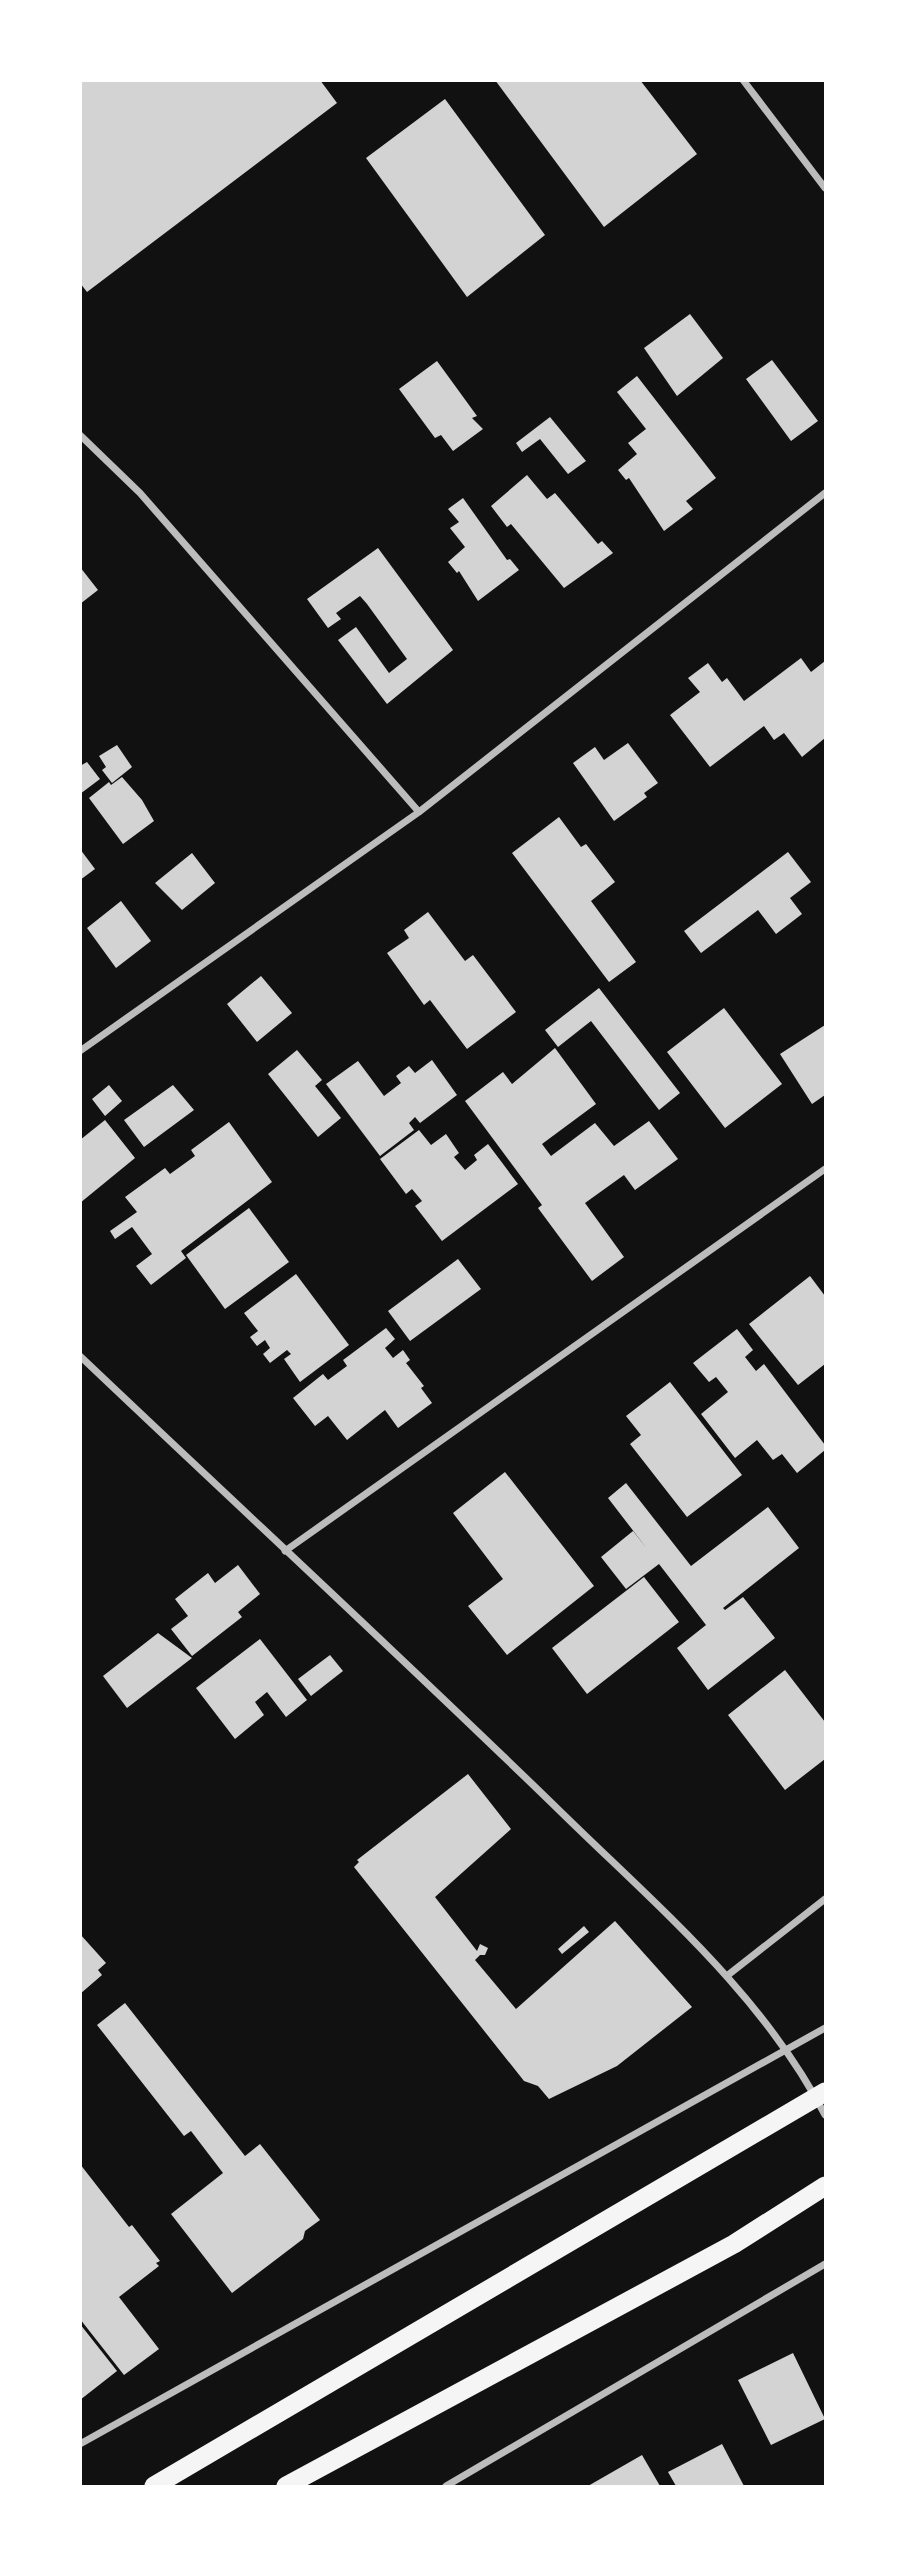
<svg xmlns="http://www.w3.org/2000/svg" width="906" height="2567" viewBox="0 0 906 2567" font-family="Merriweather,serif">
<rect width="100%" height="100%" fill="#111"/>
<path fill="#d3d3d3" d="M80 80H320L337 103 87 292 80 283Z
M495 80H640L697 154 604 227Z
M445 99 545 235 467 297 366 158Z
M690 314 723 358 677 396 644 348Z
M772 360 818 421 791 441 746 379Z
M437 361 477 416 472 418 483 429 453 451 441 435 435 438 399 389Z
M637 376 716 478 686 501 693 509 664 531 629 478 626 480 618 470 637 454 628 443 646 429 617 392Z
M550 417 586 461 568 474 540 439 522 452 516 443Z
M527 475 547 499 555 493 598 544 602 541 613 553 564 588 511 524 507 527 491 506Z
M463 498 507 560 510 559 519 570 478 601 459 571 457 573 448 562 465 547 450 528 459 522 448 509Z
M378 548 453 650 387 704 338 640 356 627 389 673 407 659 367 604 360 596 336 613 341 619 328 628 307 599Z
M80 567 98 590 80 604Z
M801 658 811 672 825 661V738L802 757 784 733 774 740 764 726 710 767 670 715 700 692 688 678 708 663 722 682 727 678 744 701Z
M628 743 658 783 644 793 647 797 614 821 573 763 595 747 604 760Z
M117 745 132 767 112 783 102 770 106 767 99 756Z
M87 762 100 779 80 794V766Z
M122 777 142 800 154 821 123 844 89 798 109 782 111 785Z
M559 817 581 847 586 844 615 882 591 901 636 962 609 982 512 853Z
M80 849 95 869 80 880Z
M788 852 811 882 790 898 802 914 776 934 758 910 701 953 684 931Z
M192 853 215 883 182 910 155 883Z
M121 901 151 941 116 968 87 928Z
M428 912 465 961 473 955 516 1012 467 1049 430 1000 424 1005 387 953 409 938 404 930Z
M261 976 292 1013 257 1042 227 1004Z
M599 988 680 1093 659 1110 591 1021 558 1047 545 1030Z
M724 1008 782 1084 725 1128 667 1052Z
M825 1025V1095L812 1104 780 1054Z
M555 1048 596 1104 542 1144 551 1156 595 1123 614 1146 649 1121 678 1159 635 1190 624 1175 585 1203 624 1257 592 1281 538 1208 542 1205 465 1101 503 1072 512 1084Z
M297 1050 322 1080 315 1086 341 1118 318 1137 268 1074Z
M432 1060 457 1095 420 1123 415 1117 409 1123 414 1130 380 1156 326 1084 358 1061 384 1096 401 1083 396 1076 409 1066 415 1073Z
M109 1085 122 1101 105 1116 92 1099Z
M173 1085 194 1110 144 1147 124 1120Z
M105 1120 135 1158 80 1203V1140Z
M229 1122 272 1182 181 1251 186 1258 151 1285 136 1266 152 1254 132 1227 115 1239 110 1231 137 1212 125 1197 165 1168 170 1174 195 1156 191 1150Z
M419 1130 431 1145 446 1134 459 1153 454 1157 465 1170 477 1160 474 1155 488 1144 518 1184 442 1241 415 1206 422 1201 412 1189 406 1194 380 1159Z
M249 1208 289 1262 225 1309 186 1255Z
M458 1259 481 1289 410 1341 388 1311Z
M296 1274 349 1345 300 1382 284 1359 291 1354 287 1350 270 1363 263 1354 270 1348 265 1340 257 1346 250 1337 258 1331 244 1313Z
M810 1276 825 1296V1364L798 1385 749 1324Z
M386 1328 395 1339 385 1348 393 1358 403 1350 410 1360 406 1363 424 1386 421 1388 432 1403 398 1428 385 1410 347 1440 328 1416 315 1426 293 1398 323 1374 328 1380 347 1366 343 1360Z
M737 1329 753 1350 745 1357 756 1371 764 1364 825 1445V1450L797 1473 782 1454 773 1460 757 1440 735 1458 701 1414 728 1392 716 1377 709 1382 693 1363Z
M670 1382 742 1475 687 1517 630 1444 641 1435 626 1416Z
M505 1472 594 1586 507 1655 468 1606 503 1579 453 1513Z
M626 1483 691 1566 768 1507 799 1548 723 1608 725 1610 743 1597 775 1638 708 1690 677 1648 706 1625 659 1564 626 1589 601 1557 633 1531 648 1550 608 1498Z
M238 1565 260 1594 238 1612 242 1617 192 1656 171 1629 188 1616 175 1599 208 1573 215 1583Z
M644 1577 679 1622 587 1694 552 1648Z
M158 1633 192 1658 127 1708 103 1676Z
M260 1639 307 1700 286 1717 267 1692 255 1702 264 1715 235 1739 196 1688Z
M330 1655 343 1671 311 1696 298 1679Z
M785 1670 825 1722V1759L785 1790 728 1715Z
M468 1774 511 1829 435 1897 477 1951 480 1944 488 1948 485 1955H480L475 1960 516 2009 615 1921 692 2007 617 2066 549 2099 538 2086 524 2081 354 1867 359 1862 357 1860Z
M584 1926 589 1932 562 1954 558 1949Z
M80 1934 106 1963 98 1970 102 1975 80 1994Z
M125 2003 245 2156 260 2144 320 2220 305 2231 303 2239 232 2293 171 2214 223 2173 191 2131 184 2136 97 2025Z
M80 2164 129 2227 132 2225 160 2261 156 2263 159 2266 119 2297 159 2349 124 2375 80 2319Z
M80 2324 117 2371 80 2400Z
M793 2353 825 2419 771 2445 738 2380Z
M722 2444 744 2486H676L668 2472Z
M642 2455 660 2486H588Z"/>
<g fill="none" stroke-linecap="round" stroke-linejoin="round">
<path stroke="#bcbcbc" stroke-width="7" d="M743 80 825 188
M80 435 140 493 419 812
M80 1051 419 812 825 493
M80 1356C241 1509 404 1659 563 1814 658 1907 763 1995 825 2115
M285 1551 825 1169
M728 1975 825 1899
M80 2444 825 2028
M446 2486 825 2264"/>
<path stroke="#f5f5f5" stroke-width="19" d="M154 2486 825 2092
M286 2486 734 2244 825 2186"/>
</g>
<rect width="906" height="2567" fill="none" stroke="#ffffff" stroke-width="164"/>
</svg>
